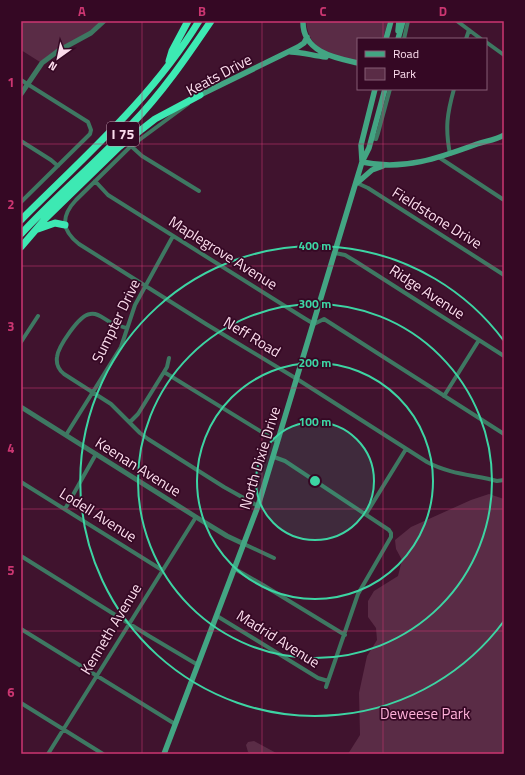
<svg xmlns="http://www.w3.org/2000/svg" width="525" height="775" viewBox="0 0 525 775" font-family="'Titillium Web',sans-serif">
<rect width="100%" height="100%" fill="#40132e"/>
<path fill="#5a2c46" d="M21 21H101L88 33 53 52 40 62 21 50Z
M306 21H388L383 39H358V61C332 54 309 53 306 21Z
M489 494 504 499V754H348L360 735 359 693 367 656 377 640 376 628 368 617V601L374 591 398 576 402 560 396 549 395 540 411 527 471 500Z
M254 741 278 754H252L248 752 246 745 248 742Z"/>
<g fill="none" stroke-linecap="round" stroke-linejoin="round">
<path stroke="#3e7862" stroke-width="4" d="M457 21 481 39
M404 39 408 21
M466 39 469 30
M486 42 504 55
M21 80 88 122 91 130 90 134 21 202
M188 104 131 146 76 200C61 216 61 230 79 244L206 324 297 379 427 462C449 474 474 475 497 481L504 480
M372 138 376 139 378 133 390 89
M21 141 51 160 58 166
M131 146 142 156 199 191
M450 154C445 128 447 114 454 89
M440 158 504 200
M95 181 108 195 304 318 314 324 324 319 504 434
M357 183 368 188 504 275
M335 253 345 255 355 261 504 356
M127 328C122 327 117 325 112 323 105 320 98 312 90 314 79 315 58 347 57 357 56 364 59 370 64 374L111 404 140 433 148 439 224 487 258 506
M21 342 38 316
M164 372 278 442
M444 396 479 340
M130 422 138 414 164 372 167 367 169 358
M66 435 121 347 135 305 173 236
M274 457 285 461 389 530 391 533V537L358 594 326 687
M21 482 162 570
M65 509 96 454
M366 514 406 449
M244 544 274 558
M21 556 149 636 198 665
M235 569 263 585 345 635
M217 616 318 678 328 681
M21 629 175 724
M21 703 103 754
M48 754 196 517"/>
<path stroke="#3e7862" stroke-width="5" d="M21 94 42 63 58 51 91 33 104 21
M21 407 196 517 227 536 244 544"/>
<path stroke="#43a583" stroke-width="5.5" d="M303 21C302 52 335 58 358 63
M398 31 399 21
M386 39 391 21
M398 39 403 21
M291 52C303 52 314 56 326 57
M200 95 298 47 304 43 307 37
M362 161 361 145 375 89
M362 162C403 171 439 158 477 144 486 141 496 140 504 135
M357 183 372 170 383 166
M164 754 258 506 362 162 369 148 385 89"/>
<path stroke="#3de9b3" stroke-width="7" d="M169 61 172 51 188 21
M21 220C84 157 152 98 199 21
M38 229 55 223 65 225
M21 234C56 196 96 163 131 125 162 93 186 58 211 21
M21 247 45 219 119 147 155 119 200 95"/>
</g>
<path fill="none" stroke="#cb3671" stroke-width="1" stroke-opacity="0.55" d="M142 21V754M262 21V754M383 21V39M383 89V754M21 144H504M21 266H504M21 388H504M21 509H504M21 631H504"/>
<circle cx="315" cy="481" r="59" fill="#3dd4a3" fill-opacity=".12"/>
<g fill="none" stroke="#3dd4a3" stroke-width="2">
<circle cx="315" cy="481" r="59"/>
<circle cx="315" cy="481" r="118"/>
<circle cx="315" cy="481" r="177"/>
<path d="M504 621A235 235 0 1 1 504 341"/>
</g>
<g text-anchor="middle" stroke-width="3.5" stroke-linejoin="round" paint-order="stroke">
<rect fill="#350824" stroke="#c09db1" stroke-width="1" x="107" y="122" width="32" height="24" rx="3"/>
<g font-size="14" font-weight="bold" fill="#fcdded">
<text x="123" y="139">I 75</text>
</g>
<g font-size="15" fill="#fcdded" stroke="#350824">
<text transform="translate(219 75) rotate(-28)" y="5">Keats Drive</text>
<text transform="translate(437 218) rotate(32)" y="5">Fieldstone Drive</text>
<text transform="translate(223 253) rotate(32)" y="5">Maplegrove Avenue</text>
<text transform="translate(427 292) rotate(33)" y="5">Ridge Avenue</text>
<text transform="translate(116 321) rotate(-64)" y="5">Sumpter Drive</text>
<text transform="translate(252 337) rotate(31)" y="5">Neff Road</text>
<text transform="translate(260 458) rotate(-73)" y="5">North Dixie Drive</text>
<text transform="translate(138 467) rotate(32)" y="5">Keenan Avenue</text>
<text transform="translate(98 515) rotate(32)" y="5">Lodell Avenue</text>
<text transform="translate(111 629) rotate(-59)" y="5">Kenneth Avenue</text>
<text transform="translate(278 639) rotate(32)" y="5">Madrid Avenue</text>
</g>
<g font-size="15" fill="#fdb0d8" stroke="#350824">
<text x="425" y="719">Deweese Park</text>
</g>
</g>
<circle cx="315" cy="481" r="6" fill="#3dd4a3" stroke="#350824" stroke-width="2"/>
<g font-size="12" text-anchor="middle" font-weight="bold" fill="#3dd4a3" stroke="#350824" stroke-width="3.5" stroke-linejoin="round" paint-order="stroke">
<text x="315" y="250">400 m</text>
<text x="315" y="308">300 m</text>
<text x="315" y="367">200 m</text>
<text x="315" y="426">100 m</text>
</g>
<rect width="525" height="775" fill="none" stroke="#350824" stroke-width="44"/>
<rect x="357" y="38" width="130" height="52" fill="#350824" stroke="#855d74"/>
<rect x="365" y="51" width="20" height="6" fill="#43a583" stroke="#855d74"/>
<text x="393" y="58" font-size="12" fill="#fcdded">Road</text>
<rect x="365" y="68" width="20" height="12" fill="#5a2c46" stroke="#855d74"/>
<text x="393" y="78" font-size="12" fill="#fcdded">Park</text>
<g transform="translate(58 58) rotate(213)" stroke="#350824" stroke-width="3" paint-order="stroke">
<path d="M0-3L7 15L0 10L-7 15Z" fill="#fcdded"/>
<text y="-6" font-size="11" font-weight="bold" text-anchor="middle" fill="#fcdded">N</text>
</g>
<rect x="22" y="22" width="481" height="731" fill="none" stroke="#cb3671" stroke-width="1.5"/>
<g font-size="13" text-anchor="middle" font-weight="bold" fill="#cb3671">
<text x="82" y="16">A</text>
<text x="202" y="16">B</text>
<text x="323" y="16">C</text>
<text x="443" y="16">D</text>
<text x="11" y="87">1</text>
<text x="11" y="209">2</text>
<text x="11" y="331">3</text>
<text x="11" y="453">4</text>
<text x="11" y="575">5</text>
<text x="11" y="697">6</text>
</g>
</svg>
